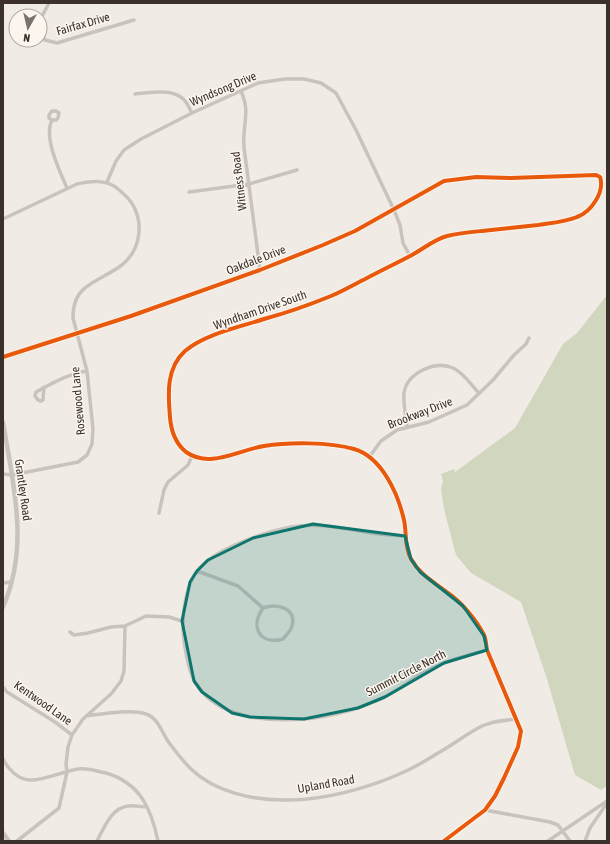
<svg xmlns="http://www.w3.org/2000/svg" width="610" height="844" viewBox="0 0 610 844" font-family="'Asap Condensed',sans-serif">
<rect width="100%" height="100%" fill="#f0ebe5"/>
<path fill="#d1d6bf" d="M607 295V786L601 790 575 775 547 679 521 602 471 573 456 555 444 509 441 489 443 481 441 474 454 469 455 472 515 428 563 344 577 333Z"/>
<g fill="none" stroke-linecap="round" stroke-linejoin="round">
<path stroke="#c9c3be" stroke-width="3.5" d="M40 20 49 3
M40 33 45 40 57 43 134 20
M241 91C249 110 245 116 244 135 243 142 244 148 245 155L260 270
M135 94C152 93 174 87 186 102 188 105 190 110 192 113
M52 120H56L58 118 59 113 56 111H52L49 115V118L52 120C43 137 60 172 67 188
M107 182 116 161 124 150 141 139 192 113 258 83 285 79H304L321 83 336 93 356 130 394 210 400 225 403 243 410 256
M189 192 249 184 297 170
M3 219 77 184C91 181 107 179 118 189 124 194 131 200 134 207 144 227 139 251 122 265 110 274 96 279 85 288 76 295 73 307 73 318L87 371 93 429 92 444 87 455 78 462 12 475 3 474
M3 357 131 316 260 270 323 245 355 231 444 181 476 177 511 178 596 175 600 177C605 192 591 212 577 217 565 222 551 223 538 225 519 227 501 229 482 231 471 232 459 233 447 236 435 239 423 249 412 255 397 263 382 270 367 278 355 284 343 291 331 296 309 305 286 313 264 319 240 327 205 334 185 351 166 368 168 394 170 417 171 431 175 443 186 452 210 469 238 450 264 446 289 442 329 442 354 449 382 457 398 494 404 520 407 534 404 546 411 559 420 575 434 582 448 593 462 603 476 619 484 635 486 639 486 645 487 650L521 731 518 747 504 778 495 796 485 810 444 841
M44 387 43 400 41 401 38 400 35 396 36 392C53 383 68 374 87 371
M407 427C406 416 403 404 404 393 407 373 435 360 453 368 464 373 471 385 479 393
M370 456 381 441 397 430 429 422 467 405 493 380 514 355 526 344 529 338
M159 513 164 490 168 482 188 465 192 456
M405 536C394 535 383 535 372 533 344 529 319 522 291 527 264 532 214 549 197 571 186 585 182 614 183 631 184 644 188 671 195 682 217 719 265 722 304 719 330 717 364 708 386 696 400 689 412 679 425 672 444 661 466 656 487 650
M197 571 238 586 263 608C250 627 259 645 283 639 286 635 291 631 292 626 297 608 277 603 263 608
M3 583 11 582
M70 632 74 635 88 633 111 627 125 626 146 616 169 617 182 621
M3 687 7 692 55 722 72 735
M86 716C102 714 131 709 146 714 159 718 162 734 170 744 176 752 184 762 191 769 215 792 252 800 284 800 322 801 369 788 404 772 415 767 427 760 438 753 453 745 466 734 482 726 493 721 505 720 517 719
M3 759C8 769 18 780 31 780 45 780 64 771 78 769 87 768 97 771 106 773 140 783 151 808 158 841
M485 810 550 822 558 825 570 841
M17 841 59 808 67 772 66 764 68 747 72 735 83 719 111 694 121 681 124 671 125 626
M97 841C104 828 111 808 128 806 134 805 141 807 147 807
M548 841 607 801
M585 841 590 828 607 803"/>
<path stroke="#c9c3be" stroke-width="4.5" d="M3 422C13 484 30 546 3 607
M3 833 9 841"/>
<defs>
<path id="cycleway" d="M3 357 131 316 260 270 323 245 355 231 444 181 476 177 511 178 596 175 600 177C605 192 591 212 577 217 565 222 551 223 538 225 519 227 501 229 482 231 471 232 459 233 447 236 435 239 423 249 412 255 397 263 382 270 367 278 355 284 343 291 331 296 309 305 286 313 264 319 240 327 205 334 185 351 166 368 168 394 170 417 171 431 175 443 186 452 210 469 238 450 264 446 289 442 329 442 354 449 382 457 398 494 404 520 407 534 404 546 411 559 420 575 434 582 448 593 462 603 476 619 484 635 486 639 486 645 487 650L521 731 518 747 504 778 495 796 485 810 444 841"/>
</defs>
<use href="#cycleway" stroke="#fbf5ee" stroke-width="6"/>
<use href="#cycleway" stroke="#e8590c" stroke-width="4"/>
</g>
<path fill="#0f766e" fill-opacity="0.2" stroke="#0f766e" stroke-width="3" stroke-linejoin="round" d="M313 524 405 536 411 559 420 572 463 606 484 636 487 650 444 663 385 697 358 708 304 719 250 717 232 713 202 692 194 681 182 621 190 582 197 571 208 560 253 538Z"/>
<g text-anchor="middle" stroke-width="3" stroke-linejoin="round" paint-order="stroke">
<g font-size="12" fill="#3b302b" stroke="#fbf5ee">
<text transform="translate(83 24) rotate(-16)" y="4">Fairfax Drive</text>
<text transform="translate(223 89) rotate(-23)" y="4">Wyndsong Drive</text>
<text transform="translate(239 181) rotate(-97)" y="4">Witness Road</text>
<text transform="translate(256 260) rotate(-21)" y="4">Oakdale Drive</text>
<text transform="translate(260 310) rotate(-19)" y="4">Wyndham Drive South</text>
<text transform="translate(78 401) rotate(-95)" y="4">Rosewood Lane</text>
<text transform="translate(420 413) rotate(-21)" y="4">Brookway Drive</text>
<text transform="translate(23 490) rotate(82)" y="4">Grantley Road</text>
<text transform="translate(406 673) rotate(-27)" y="4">Summit Circle North</text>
<text transform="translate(43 703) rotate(35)" y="4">Kentwood Lane</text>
<text transform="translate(326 784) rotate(-10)" y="4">Upland Road</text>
</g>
</g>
<rect width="610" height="844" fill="none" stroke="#3b302b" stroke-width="8"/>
<g transform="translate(28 28) rotate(188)"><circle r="19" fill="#fbf5ee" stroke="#aea6a0"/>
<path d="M0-3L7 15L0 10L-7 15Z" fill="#7a716c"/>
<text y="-6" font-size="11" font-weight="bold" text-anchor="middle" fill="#3b302b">N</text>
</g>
</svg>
